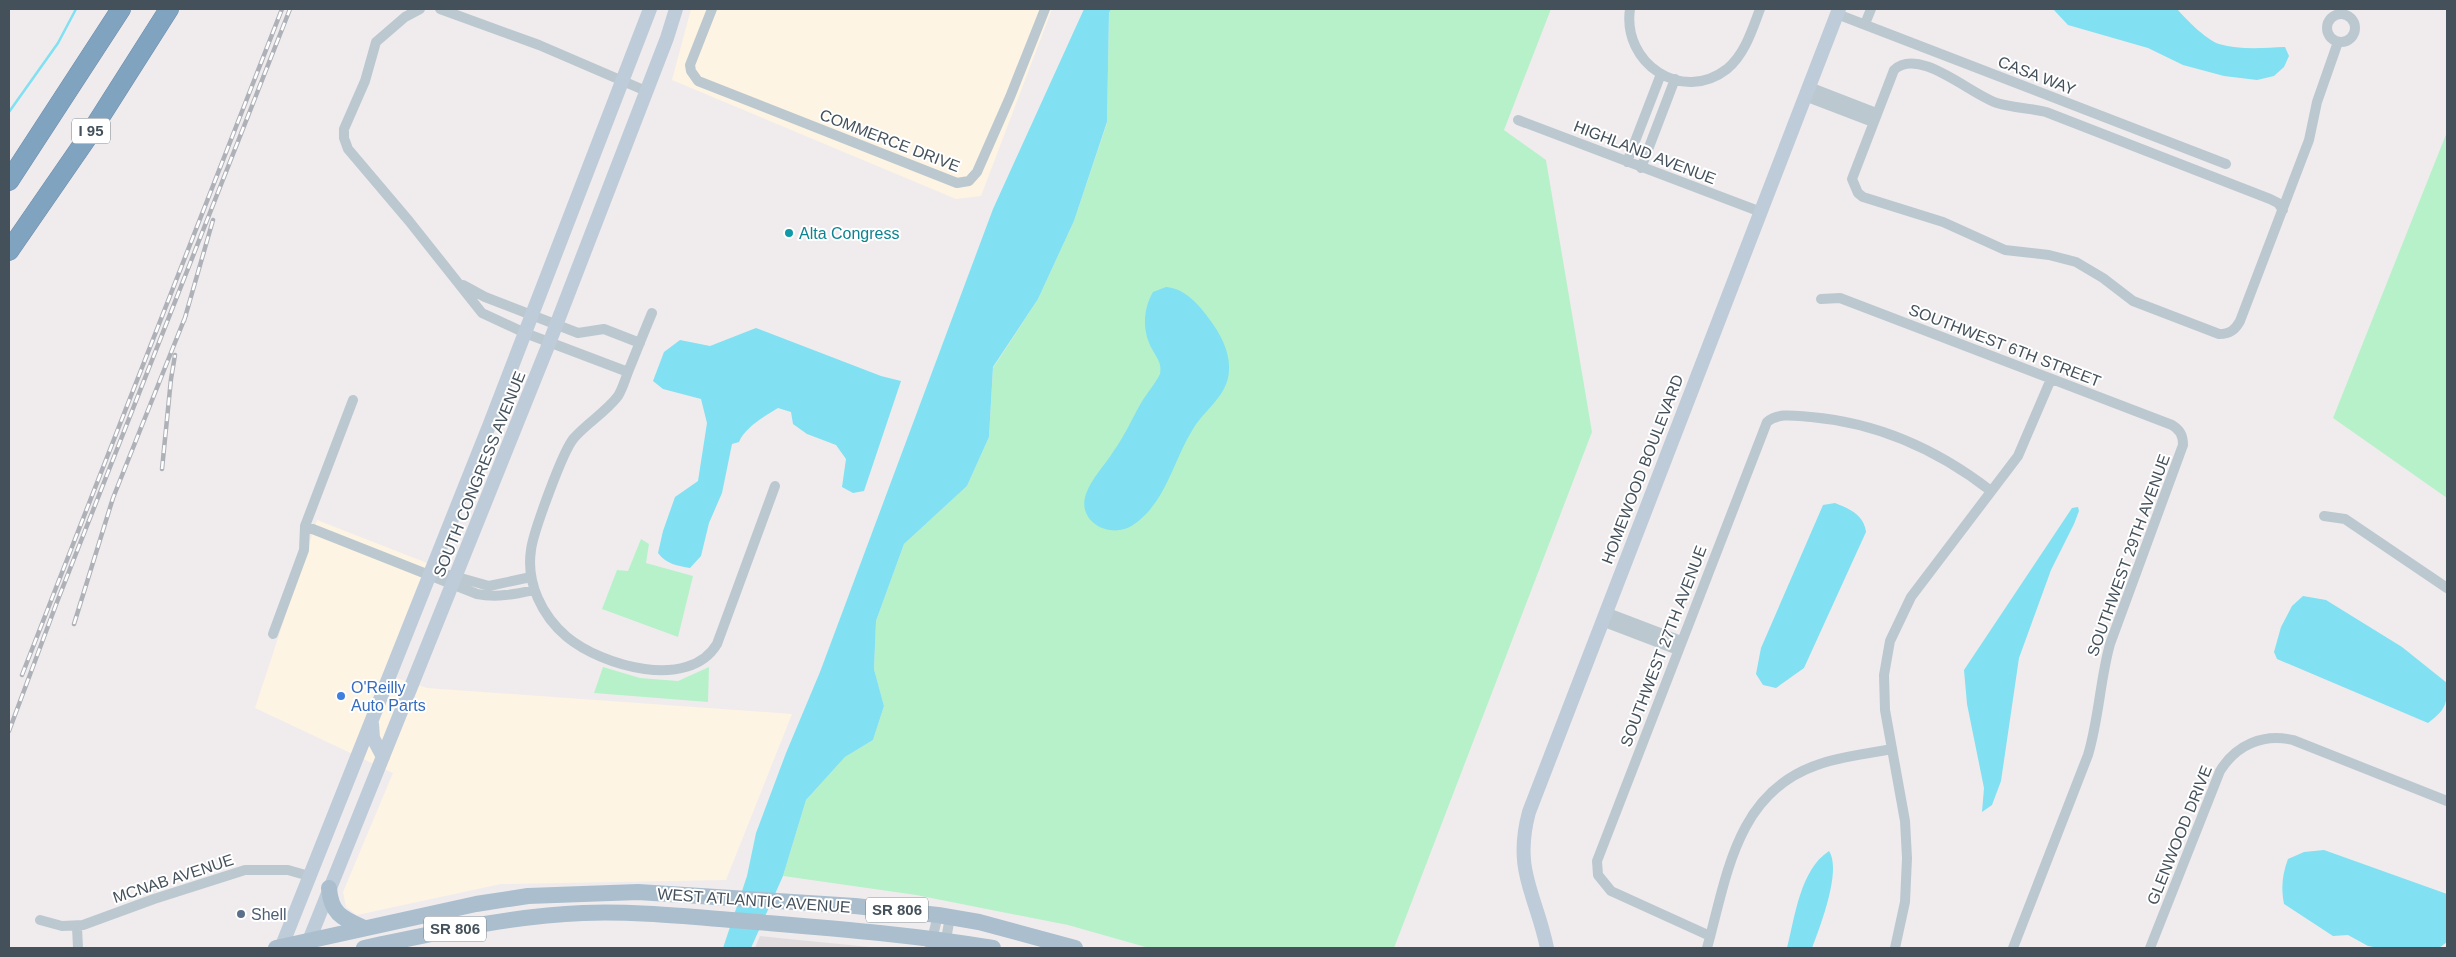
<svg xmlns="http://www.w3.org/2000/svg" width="2456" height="957" viewBox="0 0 2456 957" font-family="Arial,sans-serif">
<rect width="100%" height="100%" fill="#f0eced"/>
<path fill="#fdf4e3" d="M691 9H1052L981 196 956 199 672 80Z
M317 520 427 563 384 674 427 688 792 714 726 880 501 884 357 915 346 907 343 892 393 773 255 708Z"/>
<path fill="#e1dddf" d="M760 936 799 940 880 948H755Z"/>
<path fill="#b7f1ca" d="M1111 9H1551L1504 130 1546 160 1592 432 1394 948H1149L1068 925 916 895 783 876 806 800 845 757 873 740 884 706 874 669 876 621 904 544 967 486 989 437 993 368 1038 299 1074 221 1107 123 1109 13Z
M2447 132V498L2333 418Z
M641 539 649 544 646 563 693 576 678 637 602 609 617 570 628 571Z
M603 667 640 678 678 681 709 667 708 702 594 693Z"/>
<path fill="#81e0f2" d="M1084 9H1111L1109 13 1107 122 1074 221 1038 299 993 367 989 437 967 486 904 544 876 621 874 669 884 706 873 740 845 757 806 800 783 876 751 948H723L747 876 756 833 786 753 820 672 993 209Z
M2053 9H2177C2186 19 2205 39 2219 44 2239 50 2263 48 2285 47L2289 56 2284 67 2274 76 2257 80 2224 76 2183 65 2148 48 2068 25Z
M1166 287C1185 288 1200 306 1210 320 1220 333 1230 352 1229 369 1229 395 1205 409 1193 429 1173 461 1166 503 1133 525 1111 540 1076 522 1086 494 1091 479 1105 465 1113 452 1124 437 1132 419 1141 403 1147 393 1155 384 1160 374 1162 363 1157 358 1152 349 1142 331 1143 309 1153 292Z
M756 328 881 376 901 381 864 491 853 493 842 487 846 459 836 445 807 434 793 424 791 412 778 408C765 416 745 427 739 442L732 444 722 493 709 523 701 556 690 568C678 566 666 564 658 553L663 531 675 497 698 481 707 423 701 399 663 389 653 381 664 352 680 340 710 346Z
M1835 503C1850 509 1864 515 1866 532L1804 668 1776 688 1763 685 1756 674 1761 648 1823 505Z
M2078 507 2079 511 2074 524 2051 570 2019 658 2001 781 1992 805 1982 812 1984 788 1967 704 1964 670 2072 508Z
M2303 596 2326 600 2402 647 2447 683C2447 705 2446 709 2428 723L2277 659 2274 652 2281 627 2292 606Z
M2324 850 2447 894V942L2439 948H2379L2368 946 2348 935 2333 936 2284 904C2281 888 2282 875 2288 859L2304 852Z
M1829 851C1842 870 1820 927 1812 948H1787C1795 917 1800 870 1829 851Z"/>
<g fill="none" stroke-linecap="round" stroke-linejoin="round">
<path stroke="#81e0f2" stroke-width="2.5" d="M9 112 58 43 76 9"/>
<defs>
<path id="highway" d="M9 181 121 9
M9 251 87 138 169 9"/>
</defs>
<use href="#highway" stroke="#6c8dac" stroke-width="20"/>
<path stroke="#bcc8d0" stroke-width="10" d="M420 9 405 17 376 42 365 81 344 129V138L348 149 409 221 482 313 525 333 628 372
M440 9 539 45 646 91
M712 9 690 65 691 71 698 81 957 183 969 181 977 172 1010 97 1045 9
M1630 9C1622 63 1682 104 1727 69 1745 54 1752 30 1760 9
M1837 14 2226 164
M2327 28a14 14 0 1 1 28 0a14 14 0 1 1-28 0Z
M1865 24 1871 9
M1809 87 1876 113
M1805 96 1873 122
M1518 120 1761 212
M1627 162 1661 74
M1641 168 1675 79
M2283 210 2278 203 2270 199 2046 112C2030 108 2013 108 1997 103 1971 95 1919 46 1894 70L1852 179 1858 193 1863 197 1943 222 2005 250 2049 255 2076 262 2103 278 2133 301 2219 334C2230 334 2235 330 2240 321L2309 140 2317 102 2338 42
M463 285 485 297 578 333 604 329 640 343
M1821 299 1840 298 2172 425C2180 430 2183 435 2183 445L2110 644C2100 680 2099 718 2088 755L2013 948
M652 313C644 332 636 352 628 372 625 380 622 390 618 396 606 412 587 423 574 438 563 450 533 533 531 550 526 583 542 616 567 637 602 666 689 691 717 644L775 486
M2324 516 2345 519 2447 588
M305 526 477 594C497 598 515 594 534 590
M450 575 489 586 531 577
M1605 612 1681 641
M1602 621 1678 650
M273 634 304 550 305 526 353 400
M40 920 62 926 83 925 154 899 245 870H288L309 876
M77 927 78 948
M1710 936 1611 891 1598 875 1597 861 1767 422C1779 412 1796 416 1811 417 1879 423 1937 449 1991 491
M945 945 950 917
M930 948 938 915
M1707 948C1727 876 1736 793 1817 765 1841 756 1867 754 1892 749
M1895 948 1905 902 1907 858 1905 821 1885 710 1884 675 1890 641 1911 597 2018 456 2051 379
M2150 948 2220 771C2236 745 2263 733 2293 740L2447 801"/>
<path stroke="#becbd8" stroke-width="14" d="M372 724 373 738 383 757
M281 948 489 426 650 9
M306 948 550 341 667 38 676 9
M1547 948C1536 894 1513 871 1529 812L1839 9"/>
<path stroke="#aabece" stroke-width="16" d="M329 888C331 914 342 918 364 928
M276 948 476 904 528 896 638 892 855 906 938 915 979 922 1075 948
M364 948C436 933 509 916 583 913 637 911 691 917 745 921 828 928 910 934 993 948"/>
<use href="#highway" stroke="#80a3c0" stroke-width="19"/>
<defs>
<path id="rail" d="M184 321 213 220
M162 469 171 379 175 355
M74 624 113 498 186 315
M22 675 282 9
M9 731 57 602 290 9"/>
</defs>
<use href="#rail" stroke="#aeb2b8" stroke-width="4.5"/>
<use href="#rail" stroke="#fff" stroke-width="2.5" stroke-dasharray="8" stroke-linecap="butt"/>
</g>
<circle fill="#0f9aa8" stroke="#fff" stroke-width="2" cx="789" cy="233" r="5"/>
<circle fill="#3f7fe0" stroke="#fff" stroke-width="2" cx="341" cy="696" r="5"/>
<circle fill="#5c6f8a" stroke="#fff" stroke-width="2" cx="241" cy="914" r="5"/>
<g text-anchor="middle" stroke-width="4" stroke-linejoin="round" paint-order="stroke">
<g fill="#fff" stroke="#7c858c" stroke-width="1">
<rect x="72" y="118.5" width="38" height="25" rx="4"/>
<rect x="866" y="897.5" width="62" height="25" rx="4"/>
<rect x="424" y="916.5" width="62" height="25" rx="4"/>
</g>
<g font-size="15" font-weight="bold" fill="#44515b">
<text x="91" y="136">I 95</text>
<text x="897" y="915">SR 806</text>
<text x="455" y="934">SR 806</text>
</g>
<g font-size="16" fill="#44515b" stroke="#fff">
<text transform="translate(2037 75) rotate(21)" y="6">CASA WAY</text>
<text transform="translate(890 140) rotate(21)" y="6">COMMERCE DRIVE</text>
<text transform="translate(1645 152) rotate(21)" y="6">HIGHLAND AVENUE</text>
<text transform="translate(2005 345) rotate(21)" y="6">SOUTHWEST 6TH STREET</text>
<text transform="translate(1642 469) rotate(-69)" y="6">HOMEWOOD BOULEVARD</text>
<text transform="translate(479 474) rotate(-68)" y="6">SOUTH CONGRESS AVENUE</text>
<text transform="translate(2128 555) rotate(-70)" y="6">SOUTHWEST 29TH AVENUE</text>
<text transform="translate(1663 646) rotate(-69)" y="6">SOUTHWEST 27TH AVENUE</text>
<text transform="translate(2179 835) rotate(-68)" y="6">GLENWOOD DRIVE</text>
<text transform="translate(173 878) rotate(-18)" y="6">MCNAB AVENUE</text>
<text transform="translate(754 900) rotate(4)" y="6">WEST ATLANTIC AVENUE</text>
</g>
<g font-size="16" fill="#0d838f" stroke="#fff" text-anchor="start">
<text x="799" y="239">Alta Congress</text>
</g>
<g font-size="16" fill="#366cbe" stroke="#fff" text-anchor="start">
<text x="351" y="693">O'Reilly<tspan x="351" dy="18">Auto Parts</tspan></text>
</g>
<g font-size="16" fill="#4e5e75" stroke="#fff" text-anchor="start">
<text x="251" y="920">Shell</text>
</g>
</g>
<rect width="2456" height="957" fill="none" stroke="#44515b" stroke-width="20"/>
</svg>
